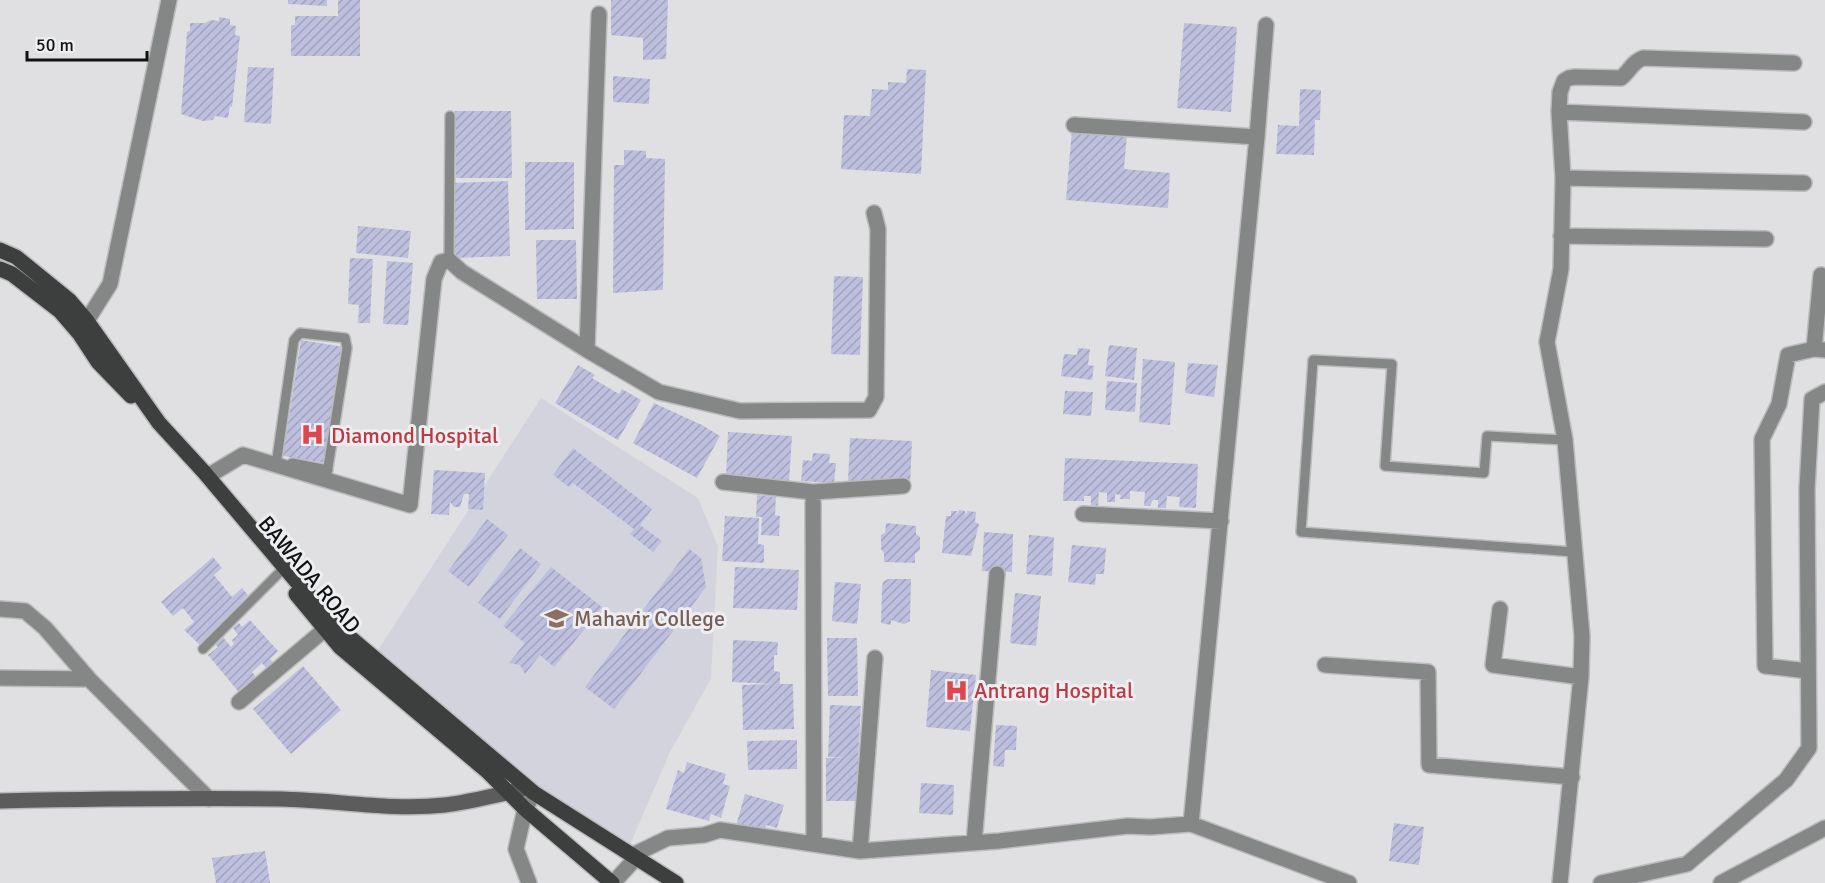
<svg xmlns="http://www.w3.org/2000/svg" width="1825" height="883" viewBox="0 0 1825 883" font-family="Signika,sans-serif">
<defs>
<pattern id="building-hatch" width="6" height="6" patternUnits="userSpaceOnUse" patternTransform="scale(1.5)"><rect width="6" height="6" fill="#bebfde"/><path d="M-1 1l2-2M0 6l6-6M5 7l2-2" fill="none" stroke="#a2a3bd"/></pattern>
</defs>
<rect width="100%" height="100%" fill="#e0e0e3"/>
<path fill="#d3d3dd" d="M541 398 698 498 718 546 711 679 670 752 629 847 546 797 376 653Z"/>
<path fill="url(#building-hatch)" d="M288 0H327V6L288 4Z
M338 0H360V56H291V25H295V16H338Z
M611 0H668L666 59 643 60V38L611 35Z
M219 17 230 19V25L236 26 235 35 240 36 232 107 230 106 228 118 215 116 213 120 203 121 181 114 187 32 190 31V23H205L211 20 219 21Z
M1184 23 1237 27 1231 112 1177 108Z
M248 67 274 68 271 124 244 122Z
M907 69 926 70 921 174 841 169 844 115 870 116 872 89 888 90V82L906 83Z
M613 76 650 79 649 104 613 102Z
M1300 89 1321 90 1320 120H1315L1314 155 1276 154 1278 125 1299 126Z
M455 111H511L512 178H456Z
M1072 129 1127 134 1124 169 1170 173 1168 208 1066 200Z
M624 150 646 151V158L665 159 663 290 613 293 614 165H624Z
M525 162H574V229L525 230Z
M508 181 510 256 455 258 453 183Z
M358 226 411 231 408 258 356 253Z
M536 240H576L577 299H537Z
M350 258 373 259 370 323H358L359 305 348 304Z
M387 261 413 263 408 325 383 324Z
M834 276 863 277 860 355 831 354Z
M301 340 344 347 326 463 283 456Z
M1109 345 1137 348 1134 380 1105 376Z
M1078 348 1090 349 1088 365 1094 366 1092 380 1061 376 1064 354 1077 355Z
M1143 359 1175 362 1170 425 1139 422Z
M1188 363 1218 365 1214 397 1185 393Z
M578 365 595 375 592 378 619 394 622 389 641 400 618 440 555 403Z
M1107 381 1137 383 1135 412 1105 410Z
M1065 391 1093 392 1091 416 1063 414Z
M654 403 702 425 720 436 697 478 633 443Z
M728 432 792 436 789 481 726 477Z
M850 438 912 441 910 484 848 481Z
M573 448 652 509 640 525 662 541 653 552 630 534 634 529 573 483 569 487 553 475Z
M813 453 830 454 829 463H836L834 483 801 481 803 460 812 461Z
M1065 458 1198 464 1196 508 1179 507 1180 497 1167 496 1166 508H1158V500H1153L1150 506H1144L1145 492 1130 491V499H1120L1121 495 1115 494V502H1107V493L1099 492 1098 506 1091 505V496H1084V501H1063Z
M434 470 485 473 483 510 468 509 469 494H464L460 507H454L450 502 449 515 431 514Z
M757 495 776 497 775 515 780 516 779 536 761 535 762 517H756Z
M959 510 965 511 966 517 967 511 976 512 975 522 979 524 971 556 942 553 946 516H951V511H957L956 516Z
M725 516 759 518 758 544 764 545V563L722 561Z
M487 519 508 535 469 587 448 571Z
M886 523 916 526V534L920 537V550L915 554V563L884 562V553L881 549V535L885 533Z
M984 532 1013 534 1012 572 982 571Z
M1029 535 1054 537 1052 576 1026 574Z
M1072 545 1106 548 1104 574H1096L1095 585 1068 582Z
M520 548 541 564 500 619 478 603Z
M689 549 701 558 706 587 614 709 585 687Z
M213 557 222 568 214 575 232 597 242 588 248 595 241 602 244 606 200 645 184 630 194 622 183 608 173 616 161 602Z
M551 567 602 607 554 667 540 655 525 674 520 665 509 663 525 643 503 626Z
M735 567 799 570 797 610 733 608Z
M888 579H911L910 621 904 624 891 620V625L881 623 882 588 883 582Z
M835 582 861 584 857 624 832 621Z
M1015 593 1041 596 1036 646 1010 643Z
M250 620 278 651 270 659 276 666 270 673 262 663 252 672 259 680 242 696 208 655 218 647 215 644 222 636 231 647 234 644 232 640 238 635 233 628 239 623 242 627Z
M827 638H857L858 696H828Z
M733 640 778 642 777 655H774V671L780 672V684H793L794 729 743 730 742 685 774 684 732 682Z
M303 666 341 710 291 754 253 709Z
M931 670 976 675 970 731 926 727Z
M830 705 861 706 858 758H862V801H826V758H845L828 757Z
M996 725 1017 726 1016 750H1005L1004 767 993 766Z
M797 740V769L748 770 747 741Z
M687 762 726 774 723 784 730 786 721 818 711 814 709 821 666 809 678 770 684 773Z
M921 783 954 785 953 815 919 813Z
M745 794 784 805 777 828 766 825 764 834 736 826Z
M1394 823 1424 827 1419 865 1389 861Z
M265 851 270 883H216L212 858Z"/>
<g fill="none" stroke-linecap="round" stroke-linejoin="round">
<defs>
<path id="lane" d="M449 260 450 116
M1565 440 1487 436 1484 473 1385 466 1392 364 1313 360 1301 532 1574 552
M292 463 328 470
M276 465 294 340 300 333 345 338 347 348 326 480
M203 649 280 572"/>
<path id="street" d="M1559 112 1804 122
M1074 125 1257 137
M1563 178 1804 183
M1561 236 1766 239
M81 330 110 284 169 0
M1814 349 1821 275
M587 350 599 14
M208 476 243 455 410 505 434 279 441 262 449 260 462 272 587 350 659 392 740 411 869 410 876 397 878 229 874 213
M723 482 813 492 903 486
M813 492 814 844
M1083 514 1221 521
M0 609 25 611 45 628 89 679 209 799
M1500 609 1493 665 1581 677
M1325 665 1428 672 1429 765 1572 777
M1808 671 1765 666 1762 439 1779 404 1788 355 1814 349 1825 350
M0 678 89 679
M239 702 324 630
M1191 824 1257 137 1266 25
M974 843 997 574
M860 851 875 658
M529 883 516 849 525 809 534 793
M613 883 636 858 637 853 668 838 704 835 720 830 860 851 999 841 1128 826 1150 827 1191 824 1349 883
M1560 883 1581 677 1582 636 1565 440 1547 342 1561 269 1563 178 1559 112 1560 92 1564 81 1569 78 1575 77 1621 78C1630 71 1632 62 1643 58L1794 63
M1601 883 1687 864 1786 780 1809 748 1807 489 1812 399 1825 392
M1721 883 1825 828"/>
<path id="secondary" d="M0 801C94 799 188 798 281 799 336 800 390 811 445 805 470 802 495 795 520 790"/>
<path id="primary" d="M0 250 16 257 69 300 87 321 159 423 204 472 302 588 347 635 534 793 676 883
M0 269 12 274 60 311 79 333 98 362 131 396
M296 594 340 647 487 771 525 809 612 883"/>
</defs>
<use href="#lane" stroke="#bbbbbd" stroke-width="12"/>
<use href="#street" stroke="#bbbbbd" stroke-width="18"/>
<use href="#secondary" stroke="#bbbbbd" stroke-width="18"/>
<use href="#primary" stroke="#bbbbbd" stroke-width="18"/>
<use href="#lane" stroke="#858786" stroke-width="9"/>
<use href="#street" stroke="#858786" stroke-width="15"/>
<use href="#secondary" stroke="#5b5c5b" stroke-width="15"/>
<use href="#primary" stroke="#3d3f3e" stroke-width="15"/>
</g>
<defs>
<symbol id="hospital-bare" viewBox="-9 -9 18 18"><path d="M-5-5h3v3.5h4V-5h3V5h-3V1.5h-4V5h-3Z" fill="#e0444e" stroke="#edeef1" stroke-width="2.5" paint-order="stroke"/></symbol>
<symbol id="university-bare" viewBox="-9 -9 18 18"><path d="M0-5L7-2L0 1L-7-2ZM-4 1L0 2.5L4 1V4Q0 6-4 4Z" fill="#8d6e63" stroke="#edeef1" stroke-width="2.5" paint-order="stroke"/></symbol>
</defs>
<g fill-rule="evenodd">
<use href="#hospital-bare" x="296" y="418" width="33" height="33"/>
<use href="#university-bare" x="540" y="602" width="33" height="33"/>
<use href="#hospital-bare" x="940" y="674" width="33" height="33"/>
</g>
<g text-anchor="middle" stroke-width="6" stroke-linejoin="round" paint-order="stroke">
<g font-size="22" fill="#be3a42" stroke="#edeef1" text-anchor="start">
<text x="331" y="443">Diamond Hospital</text>
<text x="974" y="698">Antrang Hospital</text>
</g>
<g font-size="22" fill="#111112" stroke="#edeef1">
<text transform="translate(310 574) rotate(50)" y="8">BAWADA ROAD</text>
</g>
<g font-size="22" fill="#785e54" stroke="#edeef1" text-anchor="start">
<text x="574" y="626">Mahavir College</text>
</g>
</g>
<path d="M27 51v9h120v-9" fill="none" stroke="#111112" stroke-width="3"/>
<text x="36" y="51" font-size="18" fill="#111112" stroke="#edeef1" stroke-width="4.5" paint-order="stroke">50 m</text>
</svg>
